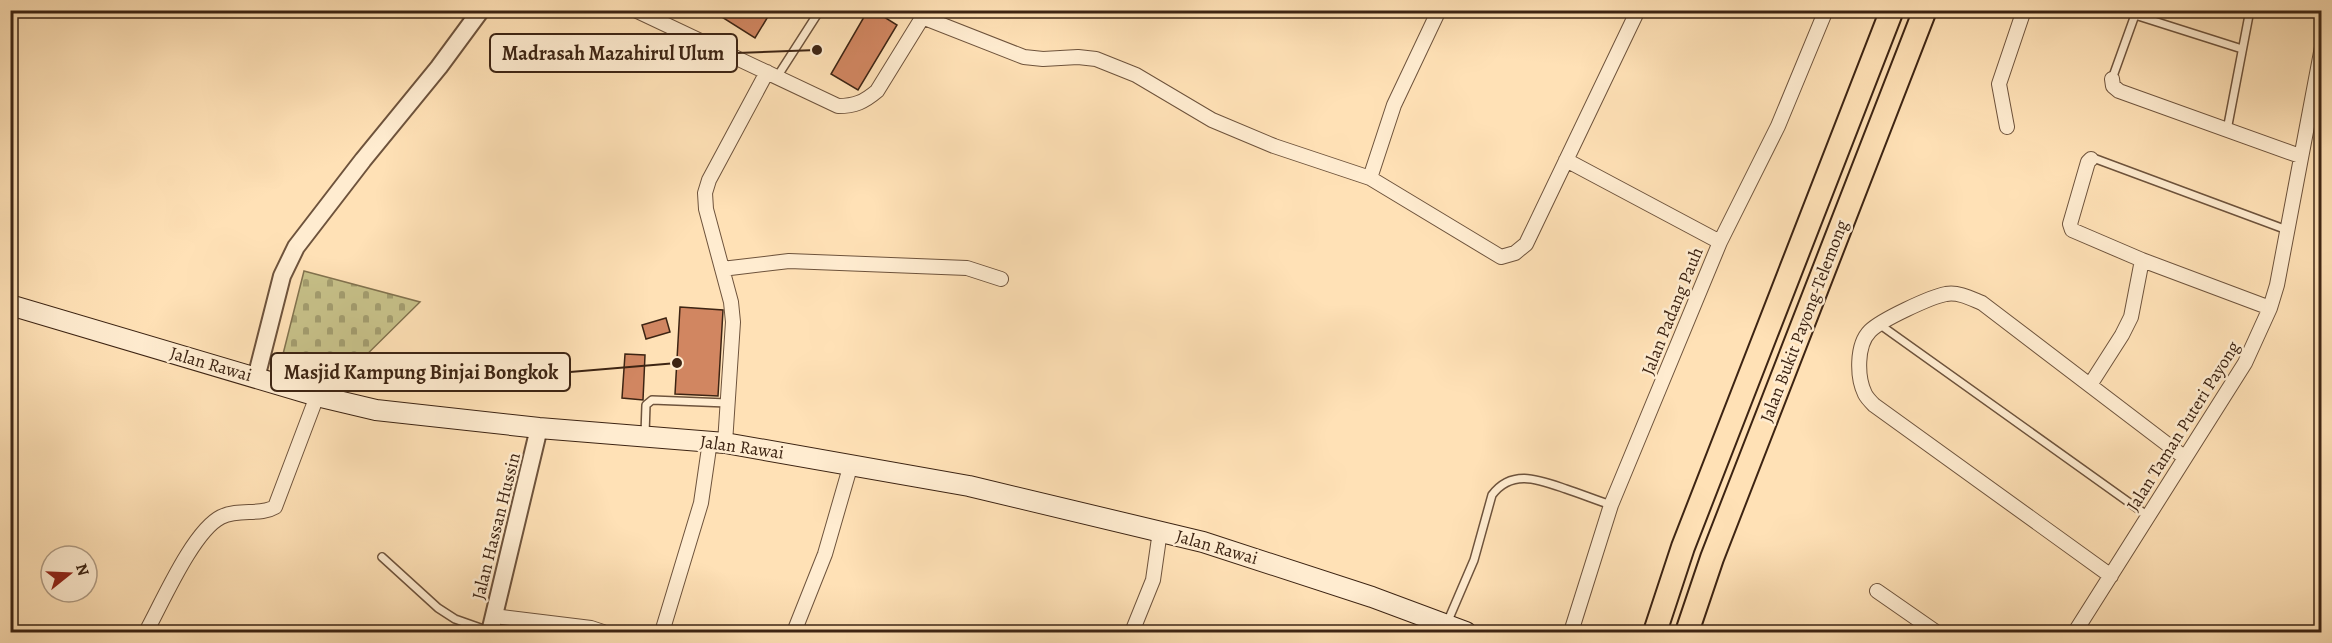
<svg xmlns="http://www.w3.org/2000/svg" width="2332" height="643" viewBox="0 0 2332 643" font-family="Alegreya,serif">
<defs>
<pattern id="cemetery-stones" width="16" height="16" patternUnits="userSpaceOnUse" patternTransform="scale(1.5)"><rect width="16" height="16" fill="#c7c189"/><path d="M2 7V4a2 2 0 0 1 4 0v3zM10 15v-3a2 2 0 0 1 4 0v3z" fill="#a39d6f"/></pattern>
</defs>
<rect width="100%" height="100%" fill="#ffe1b6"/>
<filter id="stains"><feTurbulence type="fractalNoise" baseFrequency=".00333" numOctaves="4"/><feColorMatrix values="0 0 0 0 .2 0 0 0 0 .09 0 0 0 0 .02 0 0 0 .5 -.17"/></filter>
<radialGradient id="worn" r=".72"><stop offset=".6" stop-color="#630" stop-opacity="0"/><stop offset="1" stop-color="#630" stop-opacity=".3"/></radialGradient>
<path fill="url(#cemetery-stones)" stroke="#82724e" stroke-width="1.5" d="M304 271 420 302 339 382 280 366Z"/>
<path fill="#d18661" stroke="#3d2413" stroke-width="1.5" d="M719 10H772L755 38 717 14Z
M868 10H873L897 25 858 90 831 74Z
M680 307 723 310 718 396 675 394Z
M666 318 670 332 646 339 642 325Z
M625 354 645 355 643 400 622 398Z"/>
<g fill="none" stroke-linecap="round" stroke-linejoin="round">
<defs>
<path id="service" d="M777 77 820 10
M2112 79 2135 15 2242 49
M2227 130 2250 10
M2091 159H2096L2287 230
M1879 324 2148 516
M645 434 646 405 652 400 727 403
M382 557 438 608 455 619 489 631
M1447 623 1474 560 1492 495C1512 468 1540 480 1566 489 1581 494 1596 500 1611 505"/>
<path id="minor" d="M635 10 838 106C855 106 864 102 877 91L927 10
M922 17 1024 57 1043 59 1078 57 1096 59 1136 75 1212 120 1274 146 1370 178 1501 257 1515 253 1526 244 1638 10
M2112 79 2113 86 2119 91 2300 156
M2007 127 1999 84 2024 10
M2091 159 2088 162 2070 224 2072 230 2142 260 2270 308
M1566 160 1720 242
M1370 178 1394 105 1439 10
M722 269 789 261 967 268 1001 279
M2090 385 2122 335 2131 317 2142 260
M725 443 733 322 731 302 706 209 705 193 709 180 767 72
M2111 576 1874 405C1871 402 1867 398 1865 394 1857 378 1856 345 1870 331 1881 320 1930 297 1946 294 1959 292 1970 298 1982 303L2184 457
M1877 591 1936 632
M494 616 591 628 603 632
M146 632C162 603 193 531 221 517 239 508 260 516 275 507L317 396
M662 632 701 503 710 441
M794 632 825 554 851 464
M1132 632 1153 580 1160 531
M1571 632 1611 505 1720 242 1778 126 1826 10
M2075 632 2245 363 2270 308 2277 285 2322 47"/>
<path id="tertiary" d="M256 378 282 276 296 247 363 160 439 67 481 10
M490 632 539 428"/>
<path id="secondary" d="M10 305 317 396 376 410 539 428 725 443 969 486 1203 542 1372 597 1466 632"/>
<path id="trunk" d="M1655 632 1683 547 1892 10
M1687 632 1712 558 1925 10"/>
</defs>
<use href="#service" stroke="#6e533c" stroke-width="10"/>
<use href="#minor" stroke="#6e533c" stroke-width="16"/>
<use href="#tertiary" stroke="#6e533c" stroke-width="20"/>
<use href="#secondary" stroke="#3d2413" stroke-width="22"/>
<use href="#trunk" stroke="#3d2413" stroke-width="26"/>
<use href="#service" stroke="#ffecd0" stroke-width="7"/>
<use href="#minor" stroke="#ffecd0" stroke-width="14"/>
<use href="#tertiary" stroke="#ffecd0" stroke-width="16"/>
<use href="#secondary" stroke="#ffecd0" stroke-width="20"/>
<use href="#trunk" stroke="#ffe1b6" stroke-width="22"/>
</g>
<g text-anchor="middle" stroke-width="5" stroke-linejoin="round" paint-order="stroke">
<g font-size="18" fill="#3d2413" stroke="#ffecd0">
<text transform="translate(1672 311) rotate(-68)" y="6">Jalan Padang Pauh</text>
<text transform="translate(1804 321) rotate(-69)" y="6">Jalan Bukit Payong-Telemong</text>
<text transform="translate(211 364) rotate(16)" y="6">Jalan Rawai</text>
<text transform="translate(2183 426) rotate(-58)" y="6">Jalan Taman Puteri Payong</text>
<text transform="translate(742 447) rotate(8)" y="6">Jalan Rawai</text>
<text transform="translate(496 526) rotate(-76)" y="6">Jalan Hassan Hussin</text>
<text transform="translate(1217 547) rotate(16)" y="6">Jalan Rawai</text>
</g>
</g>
<path fill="none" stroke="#3d2413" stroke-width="2" d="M817 50L737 53M677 363L570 372"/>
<g fill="#3d2413" stroke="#ffecd0" stroke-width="2">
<circle cx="817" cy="50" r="6"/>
<circle cx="677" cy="363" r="6"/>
</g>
<g fill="#ffecd0" stroke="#3d2413" stroke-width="2">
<rect x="490" y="34" width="247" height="38" rx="6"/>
<rect x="271" y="353" width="299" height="38" rx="6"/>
</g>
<g font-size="20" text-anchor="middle" font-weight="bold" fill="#3d2413">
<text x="613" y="60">Madrasah Mazahirul Ulum</text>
<text x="421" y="379">Masjid Kampung Binjai Bongkok</text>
</g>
<rect width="2332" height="643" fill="none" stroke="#ffe1b6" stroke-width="36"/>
<rect x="12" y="12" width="2308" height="619" fill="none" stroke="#3d2413" stroke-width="3"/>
<rect x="18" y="18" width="2296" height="607" fill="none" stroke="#3d2413" stroke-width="1.5"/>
<g transform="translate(69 574) rotate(72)"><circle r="28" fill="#ffecd0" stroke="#b19c84" stroke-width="1.5"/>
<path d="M0-4.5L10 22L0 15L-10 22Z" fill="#8f2418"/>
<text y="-9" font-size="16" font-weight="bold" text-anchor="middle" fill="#3d2413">N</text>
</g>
<rect width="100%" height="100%" filter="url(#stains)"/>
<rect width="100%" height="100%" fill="url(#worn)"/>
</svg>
